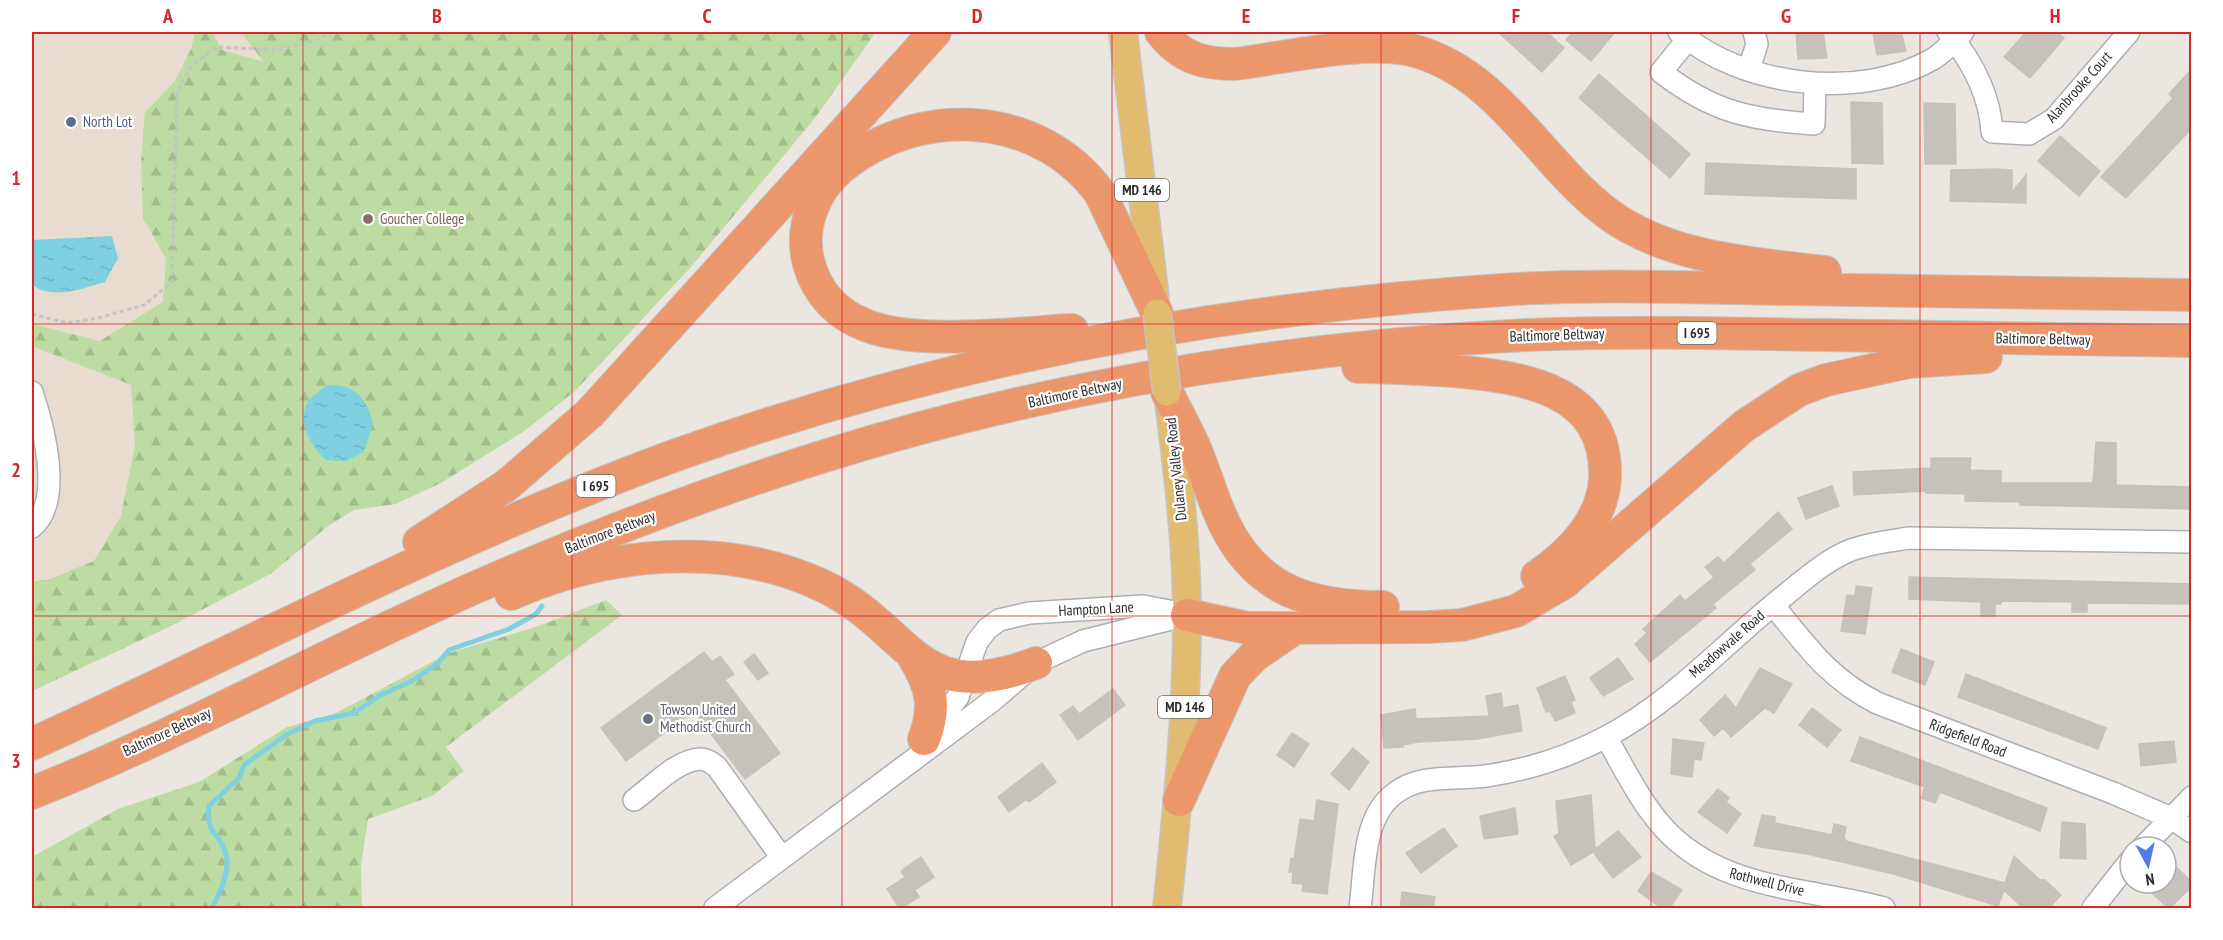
<svg xmlns="http://www.w3.org/2000/svg" width="2223" height="940" viewBox="0 0 2223 940" font-family="'PT Sans Narrow',sans-serif">
<defs>
<pattern id="forest-firs" width="22" height="20" patternUnits="userSpaceOnUse" patternTransform="scale(1.5)"><rect width="22" height="20" fill="#bcdca3"/><path d="M5 1l3.5 6h-7zM16 11l3.5 6h-7z" fill="#a2bd8c"/></pattern>
<pattern id="water-ripples" width="26" height="14" patternUnits="userSpaceOnUse" patternTransform="scale(1.5)"><rect width="26" height="14" fill="#7fd1e1"/><path d="M2 4q2-2 4 0t4 0M15 11q2-2 4 0t4 0" fill="none" stroke="#6eb4c1"/></pattern>
</defs>
<rect width="100%" height="100%" fill="#ece6e0"/>
<path fill="#e7dccf" d="M32 32H876L32 657Z"/>
<path fill="url(#forest-firs)" d="M195 32H212L222 50 264 62 241 32H876L815 118 691 267 575 391 523 432 441 483 396 504 354 510 328 526 272 573 167 628 32 691V582L50 579 94 561 121 516 135 445 131 385 32 346V324L100 341 163 302 166 259 143 218 141 163 145 112 175 81 191 49Z
M606 600 622 615 446 747 464 771 432 796 368 819 361 865 362 908H32V857L118 809 199 782 287 727 334 714 449 653 536 627Z"/>
<path fill="url(#water-ripples)" d="M112 236 118 258 105 282C84 288 50 301 32 284V240Z
M328 385C355 384 367 398 373 423L364 452 346 461 326 460C312 447 297 424 307 404 310 396 321 390 328 385Z"/>
<g fill="none" stroke-linecap="round" stroke-linejoin="round">
<path stroke="#7fd1e1" stroke-width="5" d="M212 908C219 893 231 872 226 854 219 831 206 836 209 806L239 778 244 765 286 735 315 721 354 713 381 695 412 681 437 664 449 650 509 629 536 614 542 606"/>
</g>
<path fill="#c5c1bb" stroke="#c7c1ba" stroke-width="1.5" d="M1498 32H1547L1564 48 1542 72Z
M1573 32H1615L1591 61 1566 40Z
M1796 32H1823L1827 58 1798 59Z
M1873 32H1901L1906 51 1877 55Z
M2026 32H2057L2064 38 2030 78 2004 57Z
M2192 69V128L2126 198 2101 177 2173 98 2169 94Z
M1599 74 1690 154 1670 178 1579 98Z
M1851 102 1882 103 1883 164 1852 163Z
M1924 103 1955 104 1956 164H1925Z
M2060 136 2100 171 2079 196 2038 161Z
M1706 163 1856 169V199L1705 194Z
M1996 169 2012 170V192L2026 175V203L1950 201 1951 170Z
M2096 442 2116 443V485L2192 487V509L2020 505V502L1965 501V494L1926 493V491L1854 495 1853 472 1931 468V458H1971L1970 470 2001 471V483H2093Z
M1832 486 1839 506 1806 519 1798 498Z
M1778 512 1792 529 1750 564 1755 570 1713 604 1716 608 1650 662 1635 644 1647 633 1643 629 1680 595 1685 601 1714 577 1705 567 1718 557 1724 563Z
M1909 577 2192 584V604L2087 603V612H2072V602L2001 601V604H1995V616H1981V602L1909 599Z
M1856 586 1872 588 1865 634 1841 631 1847 595 1855 596Z
M1901 649 1934 662 1925 685 1892 672Z
M704 652 712 662 720 656 734 674 725 680 780 753 745 779 694 711 626 761 601 728Z
M754 654 768 673 758 680 744 662Z
M1618 658 1633 679 1603 696 1590 678Z
M1760 668 1792 684 1774 713 1765 708 1731 737 1723 728 1714 736 1700 720 1725 695 1736 708Z
M1966 674 2106 728 2098 749 1958 697Z
M1565 676 1575 700 1571 702 1575 713 1555 721 1550 711 1546 712 1537 688Z
M1113 689 1125 705 1078 740 1060 715 1073 706 1079 714Z
M1501 693 1503 708 1518 705 1522 731 1478 739 1418 742 1403 745V747L1384 748 1381 715 1415 709 1416 719 1489 716 1486 696Z
M1812 708 1841 730 1827 747 1799 725Z
M1292 733 1309 744 1294 767 1277 755Z
M1860 737 2047 808 2040 831 1940 792 1935 803 1921 798 1925 787 1851 761Z
M1673 739 1704 743 1701 760 1694 759 1692 777 1671 774Z
M2174 741 2176 762 2141 766 2139 744Z
M1353 748 1369 762 1349 790 1331 774Z
M1042 763 1056 782 1029 802 1027 799 1009 812 998 797Z
M1718 789 1729 798 1726 802 1741 814 1727 833 1698 812Z
M1591 795 1595 849 1618 831 1641 857 1613 878 1593 852 1571 865 1554 836 1559 834 1556 801Z
M1317 800 1338 804 1327 894 1302 891 1303 884 1292 883 1293 872H1289L1291 858 1294 859 1300 819 1314 821Z
M1515 808 1518 834 1484 839 1480 816Z
M1762 815 1775 817V823L1832 835 1834 824 1846 827 1844 838 1846 841 2005 883 2014 856 2040 880H2045L2061 895 2048 909H2024L2004 890 1998 906 1894 874 1807 854 1754 846Z
M2062 822 2085 824 2086 859 2060 858Z
M1444 828 1457 846 1421 873 1406 853Z
M921 857 934 877 915 890 919 897 900 909 887 889 905 877 901 871Z
M2176 867 2192 882V886L2169 909 2152 893 2161 883H2166V878Z
M1651 872 1682 890 1669 909H1663L1638 891Z
M1402 892 1435 897 1433 909H1400Z"/>
<g fill="none" stroke-linecap="round" stroke-linejoin="round">
<defs>
<path id="minor" d="M1679 32C1742 87 1860 101 1933 59 1944 52 1954 41 1963 32
M1948 32C1971 60 1990 95 1992 132L2029 134 2054 119 2129 32
M1688 39 1661 72C1712 112 1751 120 1814 124L1815 84
M1749 69 1757 44 1754 32
M32 392C43 425 64 501 32 527
M1773 605C1807 646 1828 678 1877 703L2113 793 2171 818 2192 832
M929 734 958 697 977 642 987 629 999 620 1029 613 1143 606 1180 613
M1606 737C1623 766 1639 800 1662 826 1719 891 1807 887 1884 908
M634 800C652 787 677 760 700 759 707 759 712 763 717 767L782 858
M2143 847 2192 797
M715 908 992 701 1036 663 1083 641 1187 615
M1360 908C1365 872 1362 818 1394 794 1420 773 1455 780 1486 776 1527 770 1570 756 1606 737 1673 702 1726 642 1784 596 1805 579 1826 560 1851 550 1870 543 1889 541 1909 538L2192 542
M2093 908 2130 861"/>
<path id="major" d="M1123 32 1155 298
M1167 908C1177 811 1187 714 1187 617 1187 545 1178 473 1169 402"/>
<path id="highway" d="M1161 32C1181 58 1203 64 1235 64 1284 58 1369 38 1415 51 1499 74 1541 163 1607 213 1667 258 1753 264 1825 272
M1072 330C1016 333 916 346 865 325 837 314 817 293 809 264 799 228 814 190 842 167 920 104 1039 110 1100 193L1157 313
M1358 367C1390 367 1421 369 1453 371 1523 377 1608 389 1605 478 1603 520 1570 554 1537 576
M1167 392C1176 410 1186 428 1194 446 1205 471 1212 498 1224 523 1257 592 1312 607 1383 607
M419 542 507 485 590 413 935 32
M511 594C607 552 724 540 821 585 912 627 914 710 1036 663
M1187 615 1248 628 1429 627 1462 625 1516 611 1565 582 1744 426 1799 390 1826 380 1909 362 1986 357
M913 656C931 686 937 705 924 739
M32 744C247 646 456 535 679 454 948 358 1231 307 1516 289 1606 284 1696 288 1786 289 1921 291 2056 293 2192 295
M32 793C185 732 330 651 481 585 591 537 704 494 818 458 1046 386 1289 347 1527 335 1625 331 1722 333 1820 335 1944 337 2068 339 2192 341
M1179 800 1235 676 1254 656 1295 628"/>
</defs>
<use href="#minor" stroke="#acafb6" stroke-width="24"/>
<use href="#major" stroke="#c4c4c4" stroke-width="30"/>
<use href="#highway" stroke="#c4c4c4" stroke-width="34"/>
<path stroke="#c4c4c4" stroke-width="3" stroke-dasharray="4.5 3" stroke-linecap="butt" d="M32 314 67 323 98 318 144 305 172 282 177 91 192 65 218 47 277 50 314 41 330 32"/>
<use href="#minor" stroke="#fff" stroke-width="21"/>
<use href="#major" stroke="#e1bc70" stroke-width="27"/>
<use href="#highway" stroke="#ec966b" stroke-width="32"/>
<defs>
<path id="major-bridge" d="M1157 313 1167 392"/>
</defs>
<use href="#major-bridge" stroke="#c4c4c4" stroke-width="30" stroke-linecap="butt"/>
<use href="#major-bridge" stroke="#e1bc70" stroke-width="27"/>
</g>
<path fill="none" stroke="#d62828" stroke-width="1.5" stroke-opacity="0.55" d="M303 32V908M572 32V908M842 32V908M1112 32V908M1381 32V908M1651 32V908M1920 32V908M32 324H2192M32 616H2192"/>
<circle fill="#5c6f8a" stroke="#fff" stroke-width="2" cx="71" cy="122" r="6"/>
<circle fill="#8d6e63" stroke="#fff" stroke-width="2" cx="368" cy="219" r="6"/>
<circle fill="#6b7280" stroke="#fff" stroke-width="2" cx="648" cy="719" r="6"/>
<g text-anchor="middle" stroke-width="4.5" stroke-linejoin="round" paint-order="stroke">
<g fill="#fff" stroke="#6b6b6b" stroke-width="1.5">
<rect x="1115" y="179" width="54" height="22" rx="4.5"/>
<rect x="1677.5" y="322" width="39" height="22" rx="4.5"/>
<rect x="576.5" y="475" width="39" height="22" rx="4.5"/>
<rect x="1158" y="696" width="54" height="22" rx="4.5"/>
</g>
<g font-size="14" font-weight="bold" fill="#2c2c2c">
<text x="1142" y="195">MD 146</text>
<text x="1697" y="338">I 695</text>
<text x="596" y="491">I 695</text>
<text x="1185" y="712">MD 146</text>
</g>
<g font-size="15" fill="#2c2c2c" stroke="#fff">
<text transform="translate(2079 87) rotate(-48)" y="5">Alanbrooke Court</text>
<text transform="translate(1557 335) rotate(-2)" y="5">Baltimore Beltway</text>
<text transform="translate(2043 339) rotate(1)" y="5">Baltimore Beltway</text>
<text transform="translate(1075 393) rotate(-12)" y="5">Baltimore Beltway</text>
<text transform="translate(1176 469) rotate(-96)" y="5">Dulaney Valley Road</text>
<text transform="translate(610 532) rotate(-21)" y="5">Baltimore Beltway</text>
<text transform="translate(1096 609) rotate(-3)" y="5">Hampton Lane</text>
<text transform="translate(1727 644) rotate(-41)" y="5">Meadowvale Road</text>
<text transform="translate(167 732) rotate(-25)" y="5">Baltimore Beltway</text>
<text transform="translate(1968 738) rotate(21)" y="5">Ridgefield Road</text>
<text transform="translate(1767 882) rotate(14)" y="5">Rothwell Drive</text>
</g>
<g font-size="15" fill="#4e5e75" stroke="#fff" text-anchor="start">
<text x="83" y="127">North Lot</text>
</g>
<g font-size="15" fill="#785e54" stroke="#fff" text-anchor="start">
<text x="380" y="224">Goucher College</text>
</g>
<g font-size="15" fill="#5b616d" stroke="#fff" text-anchor="start">
<text x="660" y="715">Towson United<tspan x="660" dy="17">Methodist Church</tspan></text>
</g>
</g>
<rect width="2223" height="940" fill="none" stroke="#ffffff" stroke-width="66"/>
<g transform="translate(2148 865) rotate(172)"><circle r="28" fill="#ffffff" stroke="#ababab" stroke-width="1.5"/>
<path d="M0-4.5L10 22L0 15L-10 22Z" fill="#537de6"/>
<text y="-9" font-size="16" font-weight="bold" text-anchor="middle" fill="#2c2c2c">N</text>
</g>
<rect x="33" y="33" width="2157" height="874" fill="none" stroke="#d62828" stroke-width="2"/>
<g font-size="20" text-anchor="middle" font-weight="bold" fill="#d62828">
<text x="168" y="23">A</text>
<text x="437" y="23">B</text>
<text x="707" y="23">C</text>
<text x="977" y="23">D</text>
<text x="1246" y="23">E</text>
<text x="1516" y="23">F</text>
<text x="1786" y="23">G</text>
<text x="2055" y="23">H</text>
<text x="16" y="185">1</text>
<text x="16" y="477">2</text>
<text x="16" y="768">3</text>
</g>
</svg>
